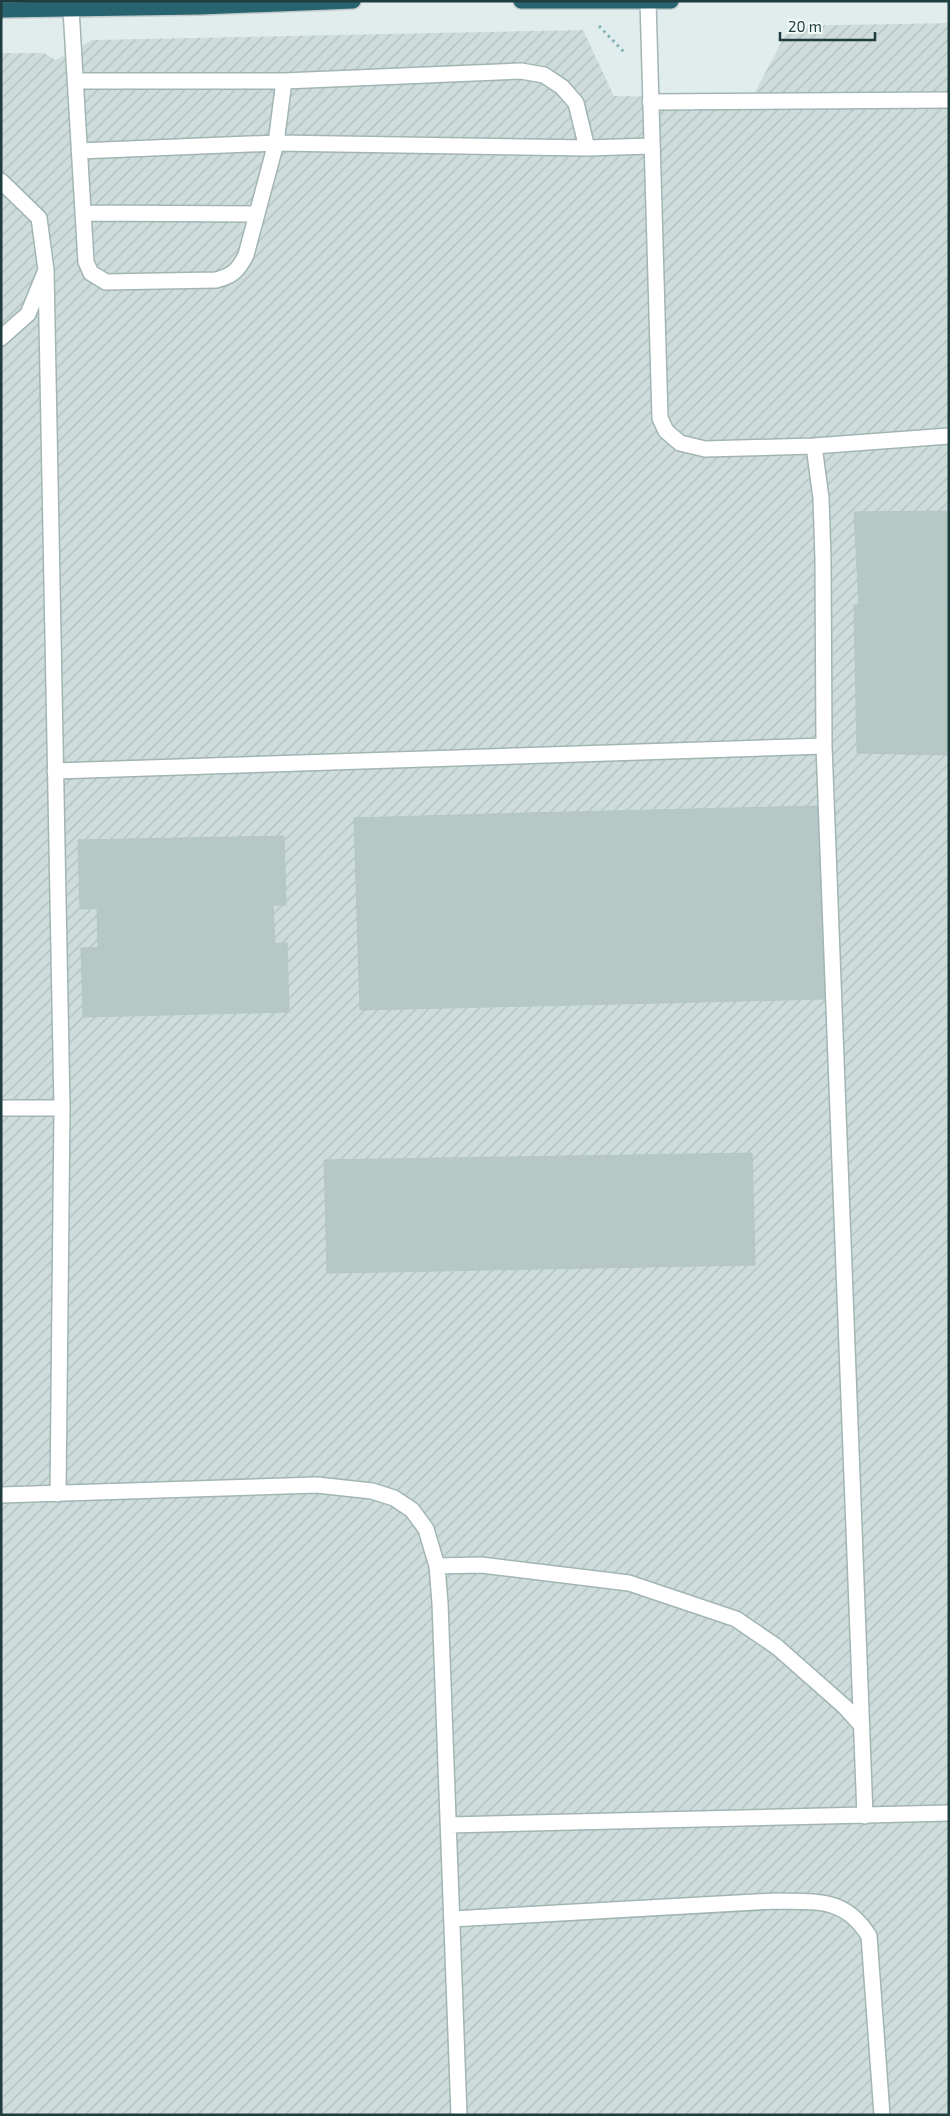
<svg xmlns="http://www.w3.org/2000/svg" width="950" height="2116" viewBox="0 0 950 2116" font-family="'Exo 2',sans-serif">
<defs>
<pattern id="industrial-furrows" width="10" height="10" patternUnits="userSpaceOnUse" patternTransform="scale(1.25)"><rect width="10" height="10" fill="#cedddb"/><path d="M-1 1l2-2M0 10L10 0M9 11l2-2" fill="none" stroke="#b0bfbd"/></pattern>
</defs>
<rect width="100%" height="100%" fill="#e0edec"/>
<path fill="url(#industrial-furrows)" d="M949 23V2115H1V53H44L55 60 92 40 583 30 614 96 752 98 790 26Z"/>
<path fill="#b5c8c6" stroke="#b2c7c6" d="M949 511V604L859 605 854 512Z
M949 604V755L857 753 854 605Z
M819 806 825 999 533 1006 527 813Z
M527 813 533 1006 360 1010 354 818Z
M284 836 286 905 80 909 78 840Z
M273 905 275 944 98 947 97 908Z
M287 943 289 1012 83 1017 81 948Z
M752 1153 755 1265 327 1273 324 1160Z"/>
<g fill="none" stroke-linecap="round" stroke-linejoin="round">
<defs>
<path id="lane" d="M648 1 660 418 666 431 680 443 705 449 814 446 949 436
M71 9 86 262 91 273 106 282 216 280C232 276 238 271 246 255L276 143 284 81
M75 81H284L521 71 544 75 562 87 576 103 587 148
M650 102 949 100
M79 151 276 143 587 148 651 146
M1 181 39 218 46 270 28 314 1 338
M83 213 257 214
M46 270 62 1108 58 1494
M824 746 865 1816
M55 771 824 746 823 559 821 498 814 446
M1 1108H62
M1 1495 317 1485 372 1491 394 1498 412 1510 426 1529 437 1566 440 1603 459 2115
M437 1566 481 1565 629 1583 736 1619 777 1647 845 1707 862 1726
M449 1825 949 1813
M452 1919 775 1901C816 1902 845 1897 869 1936L882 2115"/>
<path id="highway" d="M521 1H671
M1 10 200 7 353 1"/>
</defs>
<use href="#lane" stroke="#a2b5b5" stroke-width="18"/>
<use href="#highway" stroke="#c0c9c9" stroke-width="18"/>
<path stroke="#7db2b4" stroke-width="3" stroke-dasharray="2.5 4" stroke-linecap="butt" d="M599 26 624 52"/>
<use href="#lane" stroke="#fff" stroke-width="15"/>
<use href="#highway" stroke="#27646f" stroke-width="15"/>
</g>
<rect width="950" height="2116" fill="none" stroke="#1f3d3f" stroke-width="5"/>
<path d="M780 32v8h95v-8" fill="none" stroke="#1f3d3f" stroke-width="2.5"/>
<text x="788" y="32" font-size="15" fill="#1f3d3f" stroke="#f1f9f8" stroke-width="4" paint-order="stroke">20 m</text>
</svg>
